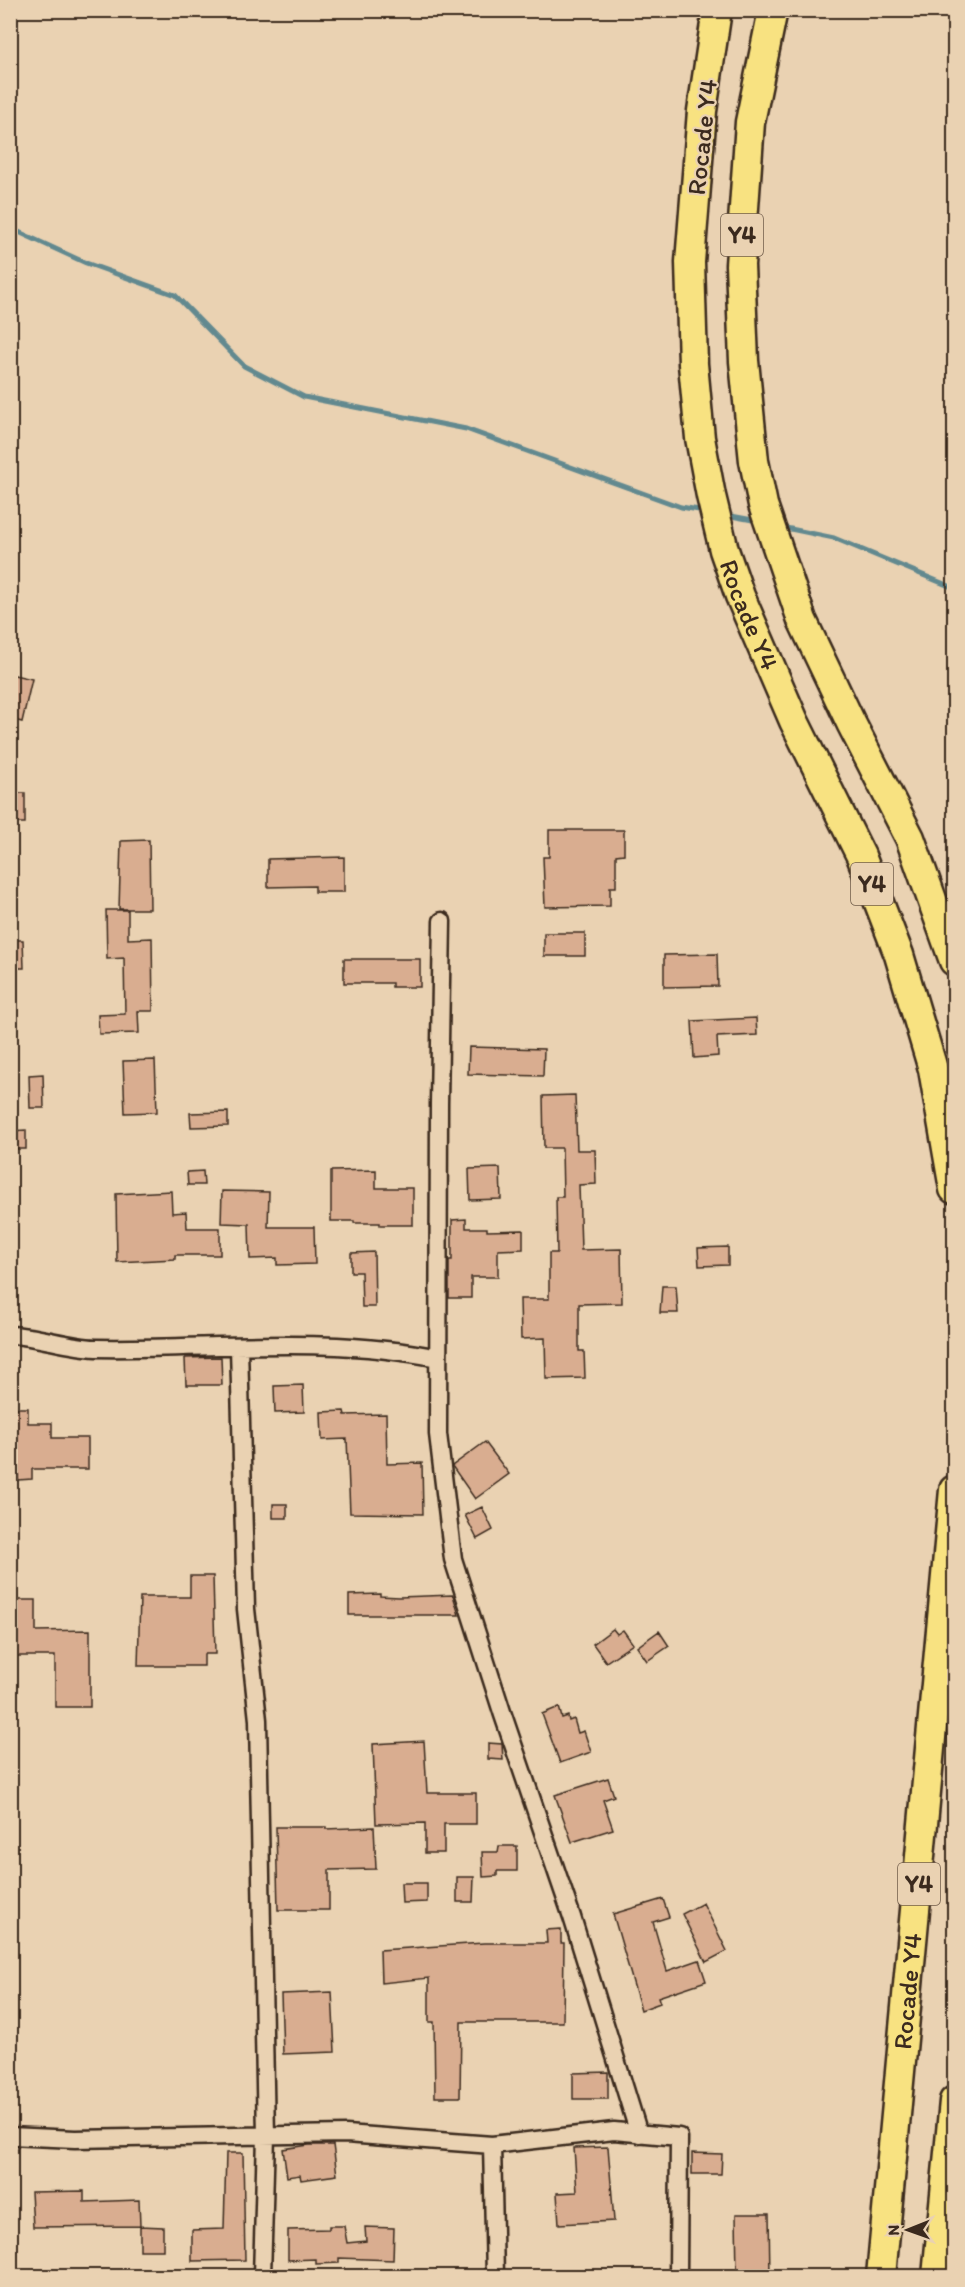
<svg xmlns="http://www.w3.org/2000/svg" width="965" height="2287" viewBox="0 0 965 2287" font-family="Itim,sans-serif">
<rect width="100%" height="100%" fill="#ead2b2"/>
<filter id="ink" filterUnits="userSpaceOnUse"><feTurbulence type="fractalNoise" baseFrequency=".0167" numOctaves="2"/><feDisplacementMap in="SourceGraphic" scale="12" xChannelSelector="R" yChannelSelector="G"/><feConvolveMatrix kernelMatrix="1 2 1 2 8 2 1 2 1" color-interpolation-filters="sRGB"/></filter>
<g filter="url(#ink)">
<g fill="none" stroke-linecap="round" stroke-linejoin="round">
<path stroke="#62898f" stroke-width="5" d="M10 228 86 263 175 295 244 366 304 397 466 429 681 507 705 511
M726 515 758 521
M781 527 834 538 954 588"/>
</g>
<path fill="#d9ad90" stroke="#3b2a1e" stroke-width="1.5" d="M10 674 32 679 22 722 10 719Z
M10 793H25V823H10Z
M549 830H624V854L616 855V887H610V906L545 907 543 857H549Z
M149 840 150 909H119L121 841Z
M344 857V892H315V886L268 887V859Z
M106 910H128V939L152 938 153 1011H138L139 1033 99 1034 98 1015 125 1014 124 958 107 959Z
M544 933H585V956H544Z
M10 940H23L24 968H10Z
M717 954 718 986 664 987V955Z
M344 959H420V987H392V983H344Z
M756 1018 757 1035 717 1037 718 1056 694 1058 692 1021Z
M469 1047 544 1049 543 1076 468 1074Z
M155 1060 157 1112 125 1113 123 1061Z
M43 1074 44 1108H30L29 1075Z
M575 1095 577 1150H595L596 1184 579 1185 581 1250 621 1249 622 1303 579 1304V1351H584L585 1378 546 1379 545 1338 521 1339 520 1299H549V1253H557L556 1197H563L562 1148H544L543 1096Z
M228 1112V1126L191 1127 190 1113Z
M26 1130V1149H10V1131Z
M500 1168 501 1199 470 1200 469 1169Z
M376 1170V1188H413V1225H380V1223H354V1221H331V1171Z
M203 1171 204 1185H188L187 1172Z
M171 1191 172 1213 186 1212 187 1228H220V1255H175V1259L117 1262 116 1194Z
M222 1191 269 1192 268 1227H314L315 1264 277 1265V1258L250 1259 249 1224 221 1223Z
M466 1219V1228H487V1231L523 1230V1249L498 1250V1277H471V1298H449V1260H452V1220Z
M728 1247V1265L699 1266 698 1248Z
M374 1252 375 1307H362L361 1272H351V1253Z
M662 1286H676L678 1313H660Z
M221 1357 222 1385H186L185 1358Z
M303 1385 304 1412 275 1413 274 1386Z
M10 1408H28V1423H52V1438H88V1469H32V1479L18 1480V1468H13Z
M344 1411 345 1415 386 1414 387 1464 422 1463 423 1514 350 1513 347 1439 322 1440 321 1412Z
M485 1442 509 1474 475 1499 452 1466Z
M273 1504H287V1518H273Z
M482 1507 493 1530 477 1539 465 1515Z
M190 1576H213L215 1654H204V1666H138L140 1597H190Z
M380 1594V1596L399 1597 453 1595 459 1615H349V1595Z
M10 1600H36V1631L90 1630V1707H55V1656H10Z
M613 1629 617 1634 623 1630 633 1644 606 1662 593 1644Z
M659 1631 669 1646 647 1661 637 1647Z
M559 1707 562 1718 568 1716 569 1721 574 1719 578 1733 584 1731 591 1752 560 1763 542 1714Z
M424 1741 427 1793H476V1824H444V1853H425V1823L376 1824 373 1744Z
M488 1743 502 1744 503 1760 488 1759Z
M608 1778 614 1796 603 1800 613 1829 572 1842 555 1795Z
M276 1827H326V1829L374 1827 376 1869 329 1870V1910H278Z
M499 1846H517V1871H497V1876L483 1877 482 1852H498Z
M457 1877H474L473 1902H457Z
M401 1883H427V1902L402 1903Z
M663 1899 669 1917 653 1922 667 1971 699 1960 706 1981 658 1997 660 2003 641 2010 613 1914Z
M703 1903 727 1951 706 1962 682 1914Z
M561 1929V1943H564L563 2022H461L460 2097H435L434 2022H429V1978L381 1983 380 1950 484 1943H547L546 1930Z
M332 1992 335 2052 283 2054 281 1994Z
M608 2072V2099H573V2073Z
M309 2145H333L337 2175 301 2180 300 2175 287 2177 283 2149Z
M608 2147 614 2221 559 2224 557 2193 577 2192 574 2148Z
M226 2153H243L245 2260 192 2261V2230L224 2229Z
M692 2153 722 2154 721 2174H692Z
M84 2191V2202L139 2200 140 2226 33 2227 31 2192Z
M736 2214H769L770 2277H737Z
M140 2226 163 2227V2250H140Z
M329 2226H344L347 2243 366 2241 365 2227 394 2228 393 2260 339 2258V2263L316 2264V2259L288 2260V2230L329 2229Z"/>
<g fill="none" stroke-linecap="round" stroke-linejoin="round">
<defs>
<path id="minor" d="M442 921 439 1104 438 1434 453 1559 503 1715 572 1917 639 2134
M10 1335C39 1336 67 1347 96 1348 210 1350 326 1335 438 1358
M239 1347 246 1609 258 1720 266 2136 262 2276
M10 2136 75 2139 346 2134 492 2145 614 2131 679 2137 678 2276
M492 2145 495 2276"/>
<g id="trunk">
<path id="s1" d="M717 10 702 111 690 262 693 364 700 438 711 496 724 550 740 596 794 721 861 856 899 955 933 1069 954 1189"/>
<path d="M773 10 750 122 740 265 744 361 754 461 763 505 802 620 851 723 910 838 954 961"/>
<path id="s2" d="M881 2276 954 1490"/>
<path d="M937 2276 954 2101"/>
</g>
</defs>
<use href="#minor" stroke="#3b2a1e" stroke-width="21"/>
<use href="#trunk" stroke="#3b2a1e" stroke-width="33"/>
<use href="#minor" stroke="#ead2b2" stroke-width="16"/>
<use href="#trunk" stroke="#f8e281" stroke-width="28"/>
</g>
</g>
<g text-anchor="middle" stroke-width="4.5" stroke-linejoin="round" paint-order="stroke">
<g fill="#ead2b2" stroke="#705c4a" stroke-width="1.5">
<rect x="721" y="214" width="42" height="42" rx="4.5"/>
<rect x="851" y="863" width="42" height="42" rx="4.5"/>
<rect x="898" y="1863" width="42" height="42" rx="4.5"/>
</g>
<g font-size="24" font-weight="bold" fill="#3b2a1e">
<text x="742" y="243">Y4</text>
<text x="872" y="892">Y4</text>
<text x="919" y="1892">Y4</text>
</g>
<g font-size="26" fill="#3b2a1e" stroke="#ead2b2">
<text transform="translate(702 137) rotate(-84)" y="9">Rocade Y4</text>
<text dy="9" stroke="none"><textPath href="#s1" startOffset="614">Rocade Y4</textPath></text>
<text dy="9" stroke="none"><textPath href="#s2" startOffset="286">Rocade Y4</textPath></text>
</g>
</g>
<rect width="965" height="2287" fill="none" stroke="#ead2b2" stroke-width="36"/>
<rect x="18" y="18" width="929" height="2251" fill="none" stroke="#3b2a1e" stroke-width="2" filter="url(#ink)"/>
<g transform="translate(908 2230) rotate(269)" stroke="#ead2b2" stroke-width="4.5" paint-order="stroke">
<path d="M0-4.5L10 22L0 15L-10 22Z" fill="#3b2a1e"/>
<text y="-9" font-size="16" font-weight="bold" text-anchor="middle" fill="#3b2a1e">N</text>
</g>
</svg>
